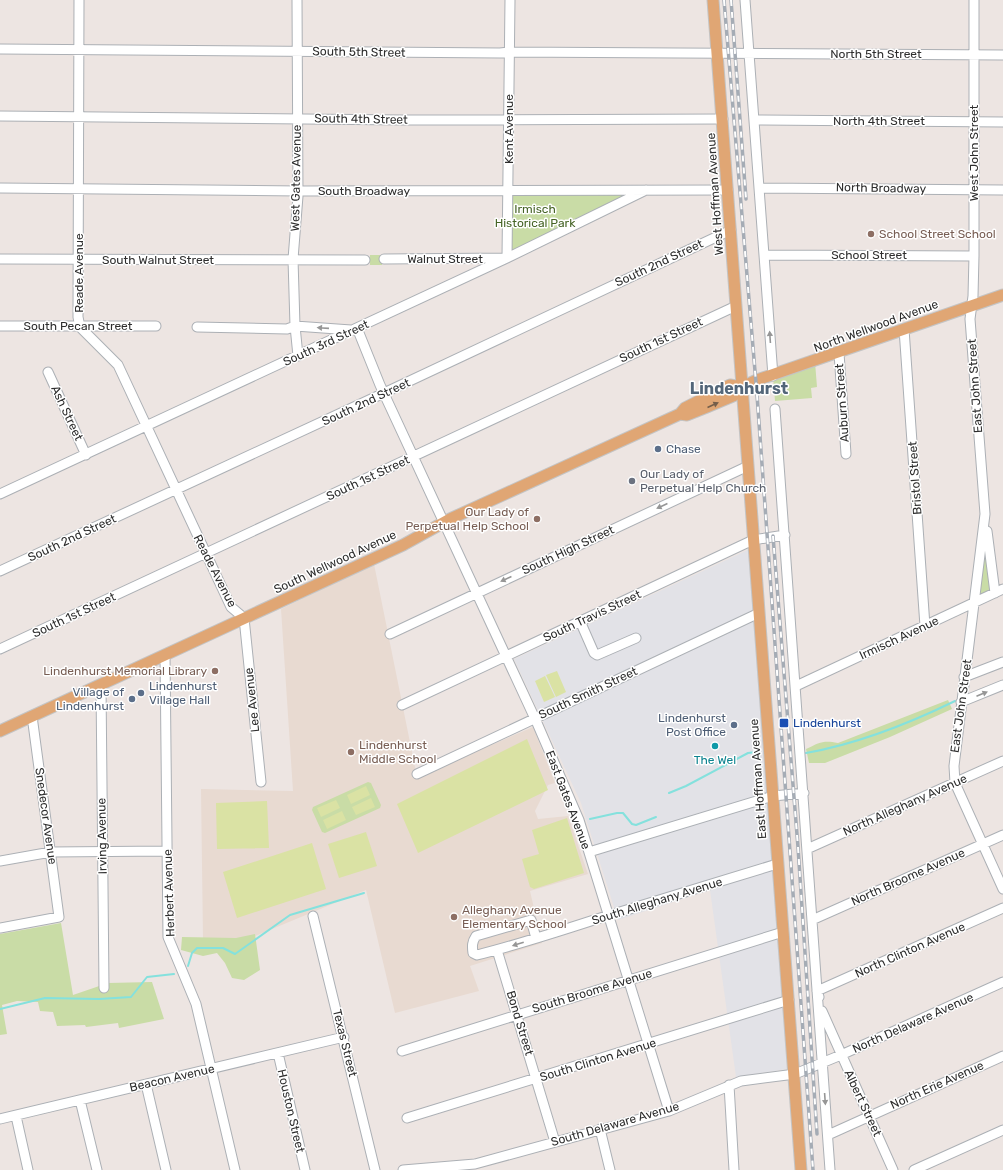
<svg xmlns="http://www.w3.org/2000/svg" width="1003" height="1170" viewBox="0 0 1003 1170" font-family="Rubik,sans-serif">
<rect width="100%" height="100%" fill="#ede5e2"/>
<path fill="#e2e2e7" d="M750 549 787 1069 736 1077 710 890 618 920 581 803 514 659Z"/>
<path fill="#e8dad1" d="M374 564 417 777 533 727 555 783 548 785 535 811 538 819 568 816 588 874 530 891 542 943 470 966 479 991 395 1013 366 890 243 941 203 940 201 789 293 791 281 609Z"/>
<path fill="#c9dca6" d="M639 191 511 252 512 194Z
M370 255H382V265H370Z
M815 362 817 387 811 388 812 398 775 401 773 376Z
M985 547 991 591 979 596Z
M948 700 952 709 890 737 825 763H809L806 749C820 742 824 740 838 743Z
M368 782 371 783 381 805 380 808 325 833 322 832 312 810 313 807Z
M61 923 73 995 108 983 152 982 164 1019 119 1028 118 1023 86 1027 85 1025 57 1026 53 1012 40 1011 38 1002 17 1001 2 1005 7 1034 0 1035V934Z
M255 934 260 970 244 980 232 978 225 963 217 953 203 956 181 950 182 937 236 938Z"/>
<path fill="#dae2a4" d="M557 671 566 692 556 697 546 675Z
M545 676 555 697 544 702 535 681Z
M527 739 548 790 418 853 397 804Z
M366 786 370 795 351 804 347 795Z
M371 798 375 807 356 815 352 807Z
M336 800 340 808 321 817 317 808Z
M267 801 269 848 217 849 216 803Z
M342 811 346 820 327 829 323 820Z
M567 818 584 873 534 889 530 887 522 859 539 854 532 830Z
M366 832 377 866 339 878 328 844Z
M312 843 326 889 237 918 223 872Z"/>
<g fill="none" stroke-linecap="round" stroke-linejoin="round">
<path stroke="#84e1dd" stroke-width="2" d="M806 753C857 744 908 724 955 701
M669 793 686 786 748 753 756 752
M590 819 617 813H623L632 824 636 825 656 817
M188 966 192 953 197 948H223L235 954 290 915 364 893
M0 1009 45 998 99 999 131 997 147 977 174 974"/>
<defs>
<path id="minor" d="M79 0 78 317 80 327 118 365 231 607 244 618 261 782
M297 0 298 196 293 259 295 326 298 356
M745 0 773 376
M974 0V256L973 296 970 319 985 514 954 766 955 783 1003 889
M0 49 500 53 509 52 1003 55
M0 116 404 120 723 119
M754 120 1003 122
M0 188 300 191 728 190
M759 188 1003 190
M764 255 974 256
M0 259 365 260
M384 259 507 258 510 0
M0 326H156
M197 327 287 329 295 326 351 330
M357 328 380 385 537 723 579 820 669 1111
M904 329 925 626
M839 353 846 454
M48 372 86 455
M775 409 830 1170
M0 494 507 258 646 190
M987 531 995 593
M0 571 384 393 731 230
M580 621 594 653 597 655 636 638
M390 634 748 466
M0 649 736 306
M165 655 168 937 196 1004 235 1170
M964 677 1003 662
M101 685 104 988
M796 686 1003 589
M961 702 1003 685
M402 705 753 540 785 535
M417 774 759 613
M807 849 1003 761
M589 852 773 796 804 793
M0 861 51 852 167 851
M313 916 375 1170
M812 920 1003 835
M0 928 59 917 32 716
M536 938 531 920 476 936C472 942 472 946 473 953L477 955C517 945 557 932 597 919 657 901 717 882 777 864
M497 950 555 1142
M819 997 817 991 1003 908
M822 1011 893 1170
M402 1051 783 932
M278 1053 305 1170
M146 1084 166 1170
M729 1085 734 1170
M80 1100 97 1170
M16 1116 28 1170
M407 1118 789 1000
M0 1119 344 1037
M600 1129 610 1170
M828 1135 1003 1056
M403 1170 475 1164 669 1111 741 1081 795 1074 841 1055 1003 982
M914 1170 1003 1130"/>
<path id="major" d="M713 0 801 1170
M680 414 687 415 707 407 733 396 742 387 757 380 1003 295
M0 731 403 545 450 519 680 414 685 408 730 385 742 387"/>
</defs>
<use href="#minor" stroke="#acb0b5" stroke-width="11"/>
<use href="#major" stroke="#c4c4c4" stroke-width="13"/>
<use href="#minor" stroke="#fff" stroke-width="9"/>
<use href="#major" stroke="#e0a674" stroke-width="11"/>
<defs>
<path id="rail" d="M724 0 757 395 813 1170
M731 0 746 199
M773 536 798 847 817 1134"/>
</defs>
<use href="#rail" stroke="#a5acb5" stroke-width="3.5"/>
<use href="#rail" stroke="#fff" stroke-width="2" stroke-dasharray="6" stroke-linecap="butt"/>
</g>
<defs><path id="oneway-solid" d="M-6-.8H1V-3.2L6.5 0L1 3.2V.8H-6Z"/></defs>
<g fill="#969696">
<use href="#oneway-solid" transform="translate(323 328) rotate(-176)"/>
<use href="#oneway-solid" transform="translate(770 337) rotate(-94)"/>
<use href="#oneway-solid" transform="translate(662 506) rotate(155)"/>
<use href="#oneway-solid" transform="translate(506 579) rotate(155)"/>
<use href="#oneway-solid" transform="translate(982 694) rotate(-23)"/>
<use href="#oneway-solid" transform="translate(518 944) rotate(163)"/>
<use href="#oneway-solid" transform="translate(825 1099) rotate(86)"/>
</g>
<use fill="#755e4a" href="#oneway-solid" transform="translate(713 405) rotate(-24)"/>
<g fill="#8d6e63" stroke="#fff" stroke-width="1.5">
<circle cx="871" cy="234" r="4"/>
<circle cx="537" cy="519" r="4"/>
<circle cx="215" cy="671" r="4"/>
<circle cx="351" cy="752" r="4"/>
<circle cx="454" cy="917" r="4"/>
</g>
<g fill="#5c6f8a" stroke="#fff" stroke-width="1.5">
<circle cx="658" cy="449" r="4"/>
<circle cx="141" cy="693" r="4"/>
<circle cx="132" cy="699" r="4"/>
<circle cx="734" cy="725" r="4"/>
</g>
<circle fill="#6b7280" stroke="#fff" stroke-width="1.5" cx="632" cy="481" r="4"/>
<rect fill="#1a4fb4" stroke="#fff" stroke-width="1.5" x="779" y="718" width="10" height="10" rx="2"/>
<circle fill="#0f9aa8" stroke="#fff" stroke-width="1.5" cx="715" cy="746" r="4"/>
<g text-anchor="middle" stroke-width="3" stroke-linejoin="round" paint-order="stroke">
<g font-size="12" fill="#2e2e2e" stroke="#fff">
<text transform="translate(359 52) rotate(1)" y="4">South 5th Street</text>
<text x="876" y="58">North 5th Street</text>
<text transform="translate(361 119) rotate(1)" y="4">South 4th Street</text>
<text x="879" y="125">North 4th Street</text>
<text transform="translate(509 129) rotate(-90)" y="4">Kent Avenue</text>
<text transform="translate(974 153) rotate(-90)" y="4">West John Street</text>
<text transform="translate(296 178) rotate(-89)" y="4">West Gates Avenue</text>
<text transform="translate(881 188) rotate(1)" y="4">North Broadway</text>
<text x="364" y="195">South Broadway</text>
<text transform="translate(715 194) rotate(-94)" y="4">West Hoffman Avenue</text>
<text x="869" y="259">School Street</text>
<text x="445" y="263">Walnut Street</text>
<text x="158" y="264">South Walnut Street</text>
<text transform="translate(659 263) rotate(-25)" y="4">South 2nd Street</text>
<text transform="translate(79 273) rotate(-90)" y="4">Reade Avenue</text>
<text x="78" y="330">South Pecan Street</text>
<text transform="translate(876 326) rotate(-20)" y="4">North Wellwood Avenue</text>
<text transform="translate(661 340) rotate(-25)" y="4">South 1st Street</text>
<text transform="translate(326 343) rotate(-25)" y="4">South 3rd Street</text>
<text transform="translate(975 386) rotate(-94)" y="4">East John Street</text>
<text transform="translate(366 402) rotate(-25)" y="4">South 2nd Street</text>
<text transform="translate(842 403) rotate(-94)" y="4">Auburn Street</text>
<text transform="translate(67 413) rotate(65)" y="4">Ash Street</text>
<text transform="translate(368 478) rotate(-25)" y="4">South 1st Street</text>
<text transform="translate(915 478) rotate(-94)" y="4">Bristol Street</text>
<text transform="translate(72 538) rotate(-25)" y="4">South 2nd Street</text>
<text transform="translate(568 550) rotate(-25)" y="4">South High Street</text>
<text transform="translate(335 562) rotate(-25)" y="4">South Wellwood Avenue</text>
<text transform="translate(215 571) rotate(63)" y="4">Reade Avenue</text>
<text transform="translate(74 615) rotate(-25)" y="4">South 1st Street</text>
<text transform="translate(592 616) rotate(-25)" y="4">South Travis Street</text>
<text transform="translate(899 638) rotate(-25)" y="4">Irmisch Avenue</text>
<text transform="translate(588 693) rotate(-25)" y="4">South Smith Street</text>
<text transform="translate(252 700) rotate(-96)" y="4">Lee Avenue</text>
<text transform="translate(961 706) rotate(-82)" y="4">East John Street</text>
<text transform="translate(758 779) rotate(-94)" y="4">East Hoffman Avenue</text>
<text transform="translate(568 800) rotate(69)" y="4">East Gates Avenue</text>
<text transform="translate(905 805) rotate(-24)" y="4">North Alleghany Avenue</text>
<text transform="translate(46 816) rotate(82)" y="4">Snedecor Avenue</text>
<text transform="translate(102 836) rotate(-91)" y="4">Irving Avenue</text>
<text transform="translate(908 877) rotate(-24)" y="4">North Broome Avenue</text>
<text transform="translate(169 893) rotate(-92)" y="4">Herbert Avenue</text>
<text transform="translate(657 901) rotate(-17)" y="4">South Alleghany Avenue</text>
<text transform="translate(910 950) rotate(-24)" y="4">North Clinton Avenue</text>
<text transform="translate(592 991) rotate(-17)" y="4">South Broome Avenue</text>
<text transform="translate(520 1023) rotate(73)" y="4">Bond Street</text>
<text transform="translate(913 1023) rotate(-24)" y="4">North Delaware Avenue</text>
<text transform="translate(345 1043) rotate(76)" y="4">Texas Street</text>
<text transform="translate(598 1060) rotate(-17)" y="4">South Clinton Avenue</text>
<text transform="translate(172 1078) rotate(-13)" y="4">Beacon Avenue</text>
<text transform="translate(937 1085) rotate(-24)" y="4">North Erie Avenue</text>
<text transform="translate(863 1103) rotate(65)" y="4">Albert Street</text>
<text transform="translate(291 1111) rotate(77)" y="4">Houston Street</text>
<text transform="translate(615 1124) rotate(-16)" y="4">South Delaware Avenue</text>
</g>
<g font-size="12" fill="#456325" stroke="#fff">
<text x="535" y="213">Irmisch<tspan x="535" dy="14">Historical Park</tspan></text>
</g>
<g font-size="12" fill="#785e54" stroke="#fff" text-anchor="start">
<text x="879" y="238">School Street School</text>
<text x="529" y="516" text-anchor="end">Our Lady of<tspan x="529" dy="14">Perpetual Help School</tspan></text>
<text x="207" y="675" text-anchor="end">Lindenhurst Memorial Library</text>
<text x="359" y="749">Lindenhurst<tspan x="359" dy="14">Middle School</tspan></text>
<text x="462" y="914">Alleghany Avenue<tspan x="462" dy="14">Elementary School</tspan></text>
</g>
<g font-size="12" fill="#4e5e75" stroke="#fff" text-anchor="start">
<text x="666" y="453">Chase</text>
<text x="149" y="690">Lindenhurst<tspan x="149" dy="14">Village Hall</tspan></text>
<text x="124" y="696" text-anchor="end">Village of<tspan x="124" dy="14">Lindenhurst</tspan></text>
<text x="726" y="722" text-anchor="end">Lindenhurst<tspan x="726" dy="14">Post Office</tspan></text>
</g>
<g font-size="12" fill="#5b616d" stroke="#fff" text-anchor="start">
<text x="640" y="478">Our Lady of<tspan x="640" dy="14">Perpetual Help Church</tspan></text>
</g>
<g font-size="12" fill="#164399" stroke="#fff" text-anchor="start">
<text x="793" y="727">Lindenhurst</text>
</g>
<g font-size="12" fill="#0d838f" stroke="#fff">
<text x="715" y="764">The Wel</text>
</g>
<g font-size="16" font-weight="bold" fill="#536679" stroke="#fff">
<text x="739" y="394">Lindenhurst</text>
</g>
</g>
</svg>
